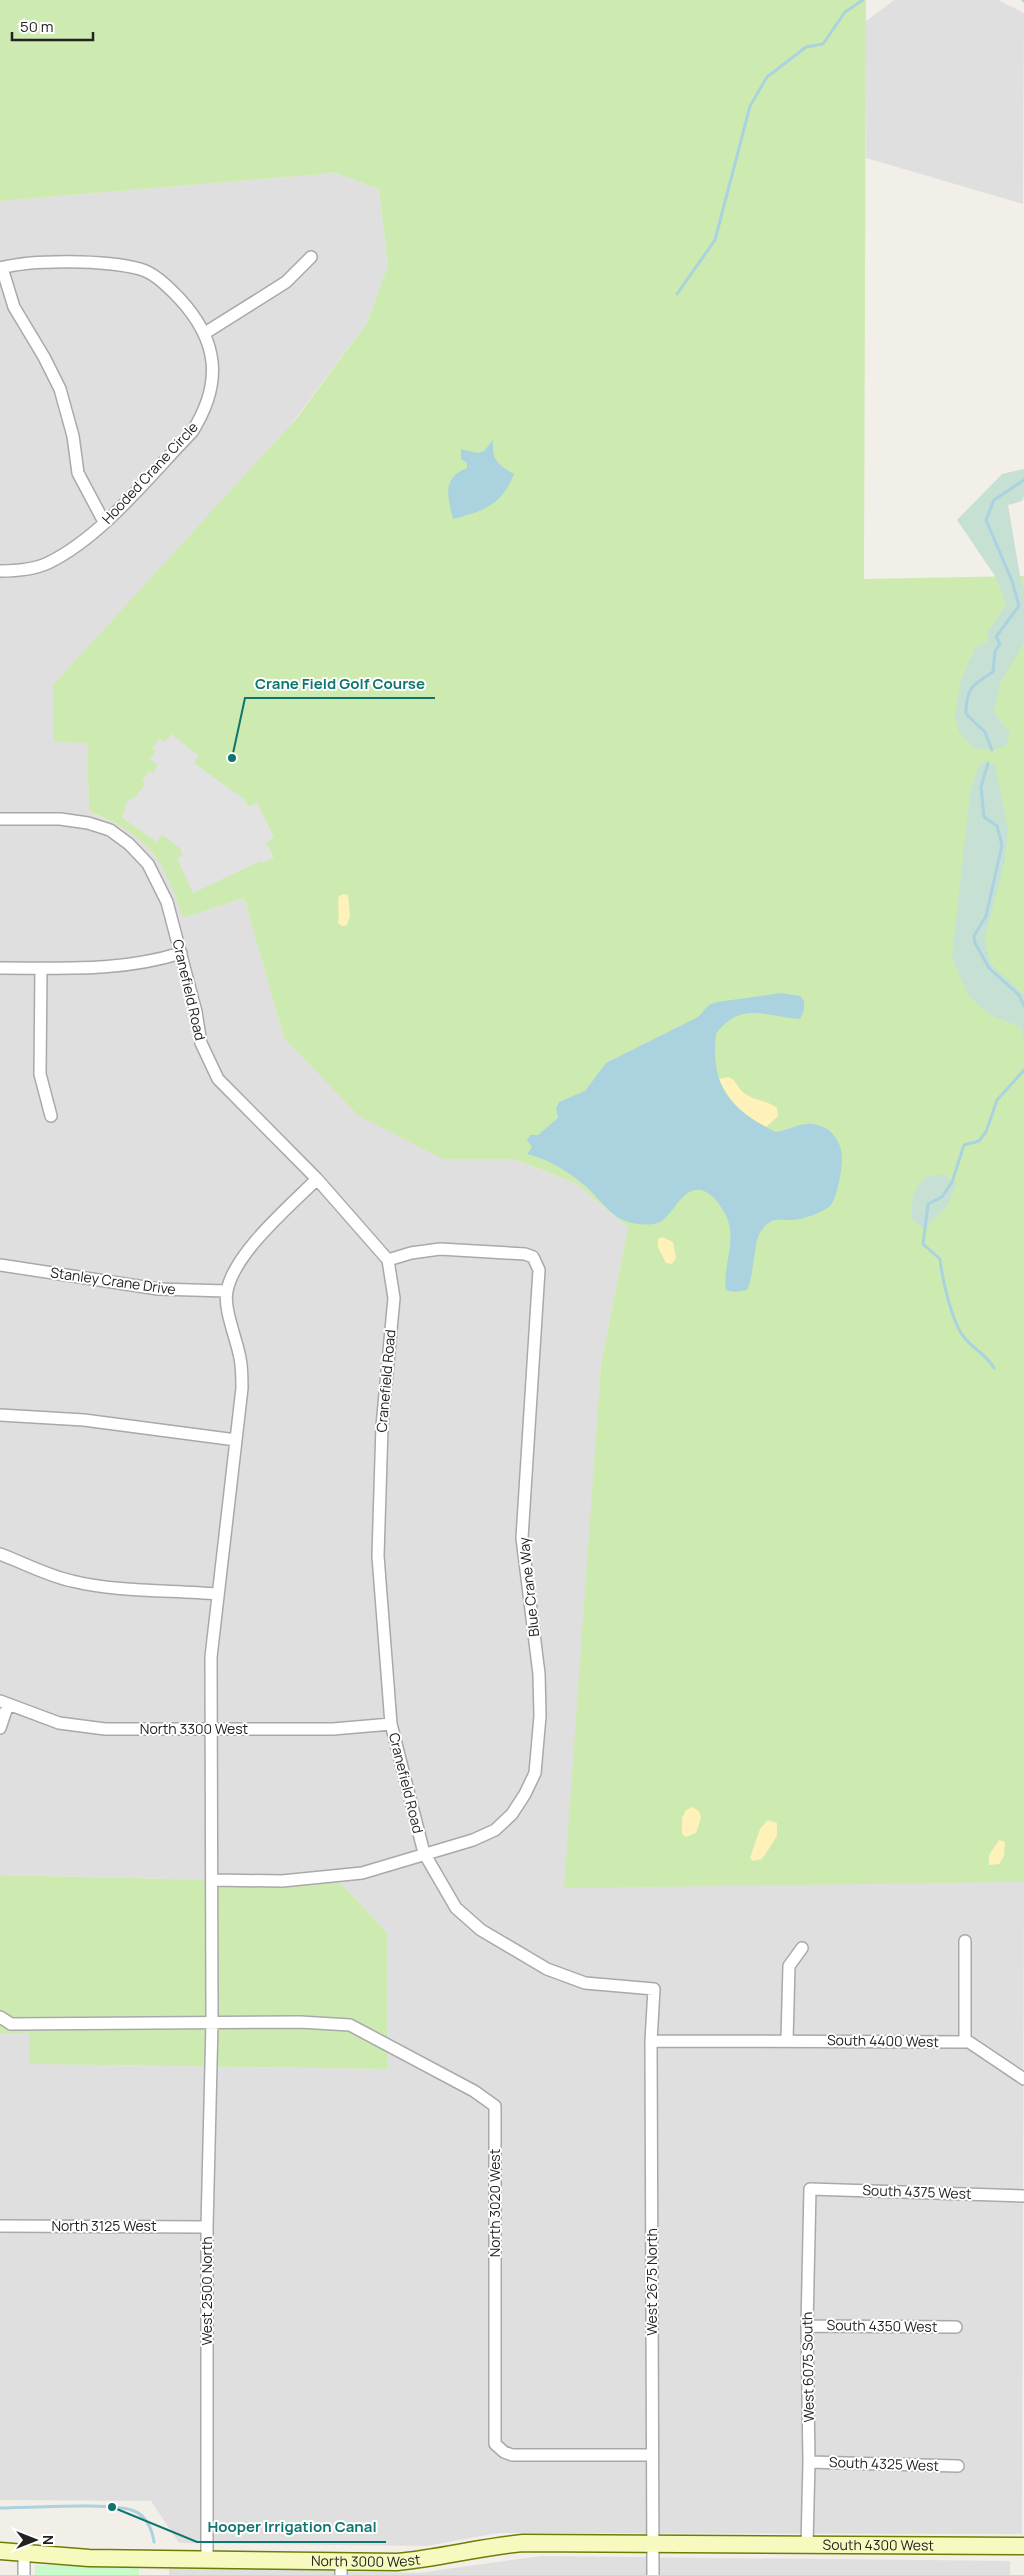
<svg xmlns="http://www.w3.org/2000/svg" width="1024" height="2575" viewBox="0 0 1024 2575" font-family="Manrope,sans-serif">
<rect width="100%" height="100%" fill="#f2efe9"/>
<path fill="#e0dfdf" d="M894 0H998L1024 13 1023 204 866 158 865 22Z
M335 173 379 189 388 265 367 323 53 742H87L89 812 124 827 141 839 162 865 174 888 183 918 244 898 284 1038 443 1159H514L575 1183 628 1227 601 1364 589 1553 1024 1882 1022 2534 498 2533 427 2546 179 2543 151 2501 0 2500V2033H29L30 2064 386 2069 387 1933 341 1883 0 1875V201Z
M541 2556 1010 2561V2575H169V2567L418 2573Z"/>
<path fill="#cdebb0" d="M0 0H866L864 579 1024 576V1882L564 1888 601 1364 628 1227 575 1183 514 1159H443L359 1116 284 1038 244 898 183 918C165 860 147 833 89 812L87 743 53 742V685L296 419 367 323 388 265 379 189 335 173 0 201Z
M0 1875 341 1883 387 1933V2069L29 2064V2033H0Z"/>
<path fill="#c6e0d4" d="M1024 469V496L1022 501 1008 505 1021 582 1024 587V643L1000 684 994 712 1010 734 1006 746 992 750 972 748 959 732 955 718 960 682 975 648 988 641 987 632 1006 605 995 576 957 520 1002 474Z
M980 763 995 764 1008 830 1005 861 985 937 990 963 1024 995V1043L1021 1027 990 1015 968 996 952 957 970 792Z
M945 1174 952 1182 957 1183 948 1205 924 1229 911 1219 913 1193 926 1176Z"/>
<path fill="#fff1ba" d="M344 894 348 895 350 916 347 925 342 926 338 923C340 914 337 903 339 896Z
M728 1077C737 1080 737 1088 744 1093 754 1101 767 1100 777 1108L778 1116 766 1127C744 1117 729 1101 719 1079Z
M662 1237 673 1242 676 1258 672 1264 666 1263 658 1247V1239Z
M692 1807 699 1811 701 1818 696 1833 686 1837 682 1834V1818L686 1810Z
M768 1820 777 1823V1836L762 1859 753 1861 750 1858 760 1829Z
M999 1840 1005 1842 1004 1856 999 1864 989 1865V1855Z"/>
<path fill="#c8facc" d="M35 2565 139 2566V2575H35Z"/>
<path fill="#e2e2e2" d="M171 734 198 755 194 763 244 799 249 807 257 802 274 838 266 842 274 858 262 863 261 861 193 893 177 858 183 855 180 848 162 835 157 842 121 817 126 810 124 807 131 798 134 799 145 784 142 781 149 771 153 773 158 765 150 759 156 751 152 748 159 739 165 742Z"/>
<path fill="#aad3df" d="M493 440C492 460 497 464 514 474 502 505 484 511 453 519 448 497 441 478 467 468V463L461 459V449L478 453 484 451Z
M781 993 800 996 804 1001V1010L800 1019C765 1017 741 1000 716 1034 710 1087 731 1110 776 1132 796 1129 806 1117 827 1129 837 1136 842 1147 842 1159 842 1169 837 1199 830 1206 822 1213 801 1220 791 1220 776 1220 771 1217 761 1231 753 1242 755 1274 747 1290L734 1292 726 1290C722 1265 738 1240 726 1216 721 1206 714 1195 704 1191 684 1183 674 1214 660 1222 651 1226 635 1225 626 1221 608 1215 598 1196 583 1184 567 1171 548 1159 527 1154L532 1147 527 1140 530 1135H538L558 1118 556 1108 559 1102 585 1091 606 1063 698 1017 709 1005 717 1002Z"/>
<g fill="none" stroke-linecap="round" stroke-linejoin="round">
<path stroke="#aad3df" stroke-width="3" d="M1023 0 1024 1
M677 294 715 240 750 106 767 77 806 47 823 44 845 12 863 0
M992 750 985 732 966 714C966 688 972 685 993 672L995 651 1000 644 996 637 1019 606 1012 581 986 520 994 500 1024 480
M988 763 981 787 984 817 997 826 1002 845 986 916 974 936 975 943 989 968 1019 995 1024 1006
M994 1368C987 1355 973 1349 964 1337 952 1323 942 1278 940 1259L923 1244 928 1204 942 1197 952 1182 964 1145 979 1141 986 1132 997 1100 1024 1070
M0 2508C28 2508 113 2502 134 2511 146 2516 152 2529 154 2542"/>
<defs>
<path id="street" d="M0 268C34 259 106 260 140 269 155 273 169 288 179 298 219 341 223 383 192 432 150 475 102 537 48 563 33 570 16 571 0 571
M2 268 14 307 44 357 60 389 73 436 78 473 104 522
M205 333 286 282 311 257
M0 819H60L88 823 110 830 129 844 148 864 167 902 196 1012 201 1043 218 1079 317 1179 388 1260 394 1298 382 1426 378 1556 391 1724 424 1853 456 1908 481 1930 547 1969 585 1983 654 1989 651 2041 653 2575
M0 968C63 968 120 972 181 953
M41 968 40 1074 51 1116
M0 1265 158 1289 226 1291
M0 1415 84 1420 236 1440
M0 1554C24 1563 48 1576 72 1581 116 1592 171 1590 217 1594
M0 1701 59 1723 105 1729H333L391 1724
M0 1728 8 1704
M212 1880 282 1881 362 1873 473 1840 495 1830 512 1814 525 1794 535 1773 540 1716 539 1674 522 1538 539 1270 533 1257 525 1254 440 1249 411 1253 388 1260
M965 1941V2042
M0 2017 11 2024 300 2022 350 2025 474 2091 495 2106V2444L504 2452 512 2455H652
M787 2040 789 1966 802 1948
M651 2041 969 2042 1024 2079
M0 2226 207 2227
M807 2326 956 2327
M809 2462 958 2466
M807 2545 809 2462 807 2326 810 2189 1024 2196
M207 2559V2227L212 2023 211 1657 242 1388C242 1378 242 1368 240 1358 237 1340 223 1308 227 1291 234 1253 290 1206 317 1179
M24 2575V2553
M341 2575V2561"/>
<g id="secondary">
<path id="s1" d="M0 2551 89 2558 397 2562C440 2558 480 2547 523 2543L1024 2546"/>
</g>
</defs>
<use href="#street" stroke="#a9a9a9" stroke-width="14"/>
<use href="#secondary" stroke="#707d05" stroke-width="19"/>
<use href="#street" stroke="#fff" stroke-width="11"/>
<use href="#secondary" stroke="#f7fabf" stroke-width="16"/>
</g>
<g text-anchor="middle" stroke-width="4" stroke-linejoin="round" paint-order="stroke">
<g font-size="14" fill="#222" stroke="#fff">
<text transform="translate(150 473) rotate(-47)" y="5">Hooded Crane Circle</text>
<text transform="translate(189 990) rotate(77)" y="5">Cranefield Road</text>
<text transform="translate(113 1281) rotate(8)" y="5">Stanley Crane Drive</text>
<text transform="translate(386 1381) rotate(-85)" y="5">Cranefield Road</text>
<text transform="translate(529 1587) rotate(-96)" y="5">Blue Crane Way</text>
<text x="194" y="1734">North 3300 West</text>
<text transform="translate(406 1783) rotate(76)" y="5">Cranefield Road</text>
<text transform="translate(883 2041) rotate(1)" y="5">South 4400 West</text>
<text transform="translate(917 2192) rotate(2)" y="5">South 4375 West</text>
<text transform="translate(495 2203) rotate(-90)" y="5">North 3020 West</text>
<text x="104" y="2231">North 3125 West</text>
<text transform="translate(652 2282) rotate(-90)" y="5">West 2675 North</text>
<text transform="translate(207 2291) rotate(-90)" y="5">West 2500 North</text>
<text transform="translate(882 2326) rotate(1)" y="5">South 4350 West</text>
<text transform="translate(808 2367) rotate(-91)" y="5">West 6075 South</text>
<text transform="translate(884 2464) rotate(2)" y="5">South 4325 West</text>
<text dy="5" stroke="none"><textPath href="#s1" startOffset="880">South 4300 West</textPath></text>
<text dy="5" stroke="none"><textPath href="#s1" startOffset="366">North 3000 West</textPath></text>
</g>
</g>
<path fill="none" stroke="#0f766e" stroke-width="2" d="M232 758L245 698H435M112 2507L197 2542H386"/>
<g fill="#0f766e" stroke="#fff" stroke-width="2">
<circle cx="232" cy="758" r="5"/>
<circle cx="112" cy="2507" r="5"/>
</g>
<g font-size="15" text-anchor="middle" font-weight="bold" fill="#0f766e" stroke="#fff" stroke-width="4" stroke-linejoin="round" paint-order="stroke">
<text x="340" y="689">Crane Field Golf Course</text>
<text x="292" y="2532">Hooper Irrigation Canal</text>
</g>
<g transform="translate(35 2540) rotate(90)" stroke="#ffffff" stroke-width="4" paint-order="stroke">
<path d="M0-4L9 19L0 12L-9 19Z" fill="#222222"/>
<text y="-8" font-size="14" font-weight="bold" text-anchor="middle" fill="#222222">N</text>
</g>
<path d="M12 32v8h81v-8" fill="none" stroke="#222222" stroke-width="2.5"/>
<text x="20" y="32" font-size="15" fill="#222222" stroke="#ffffff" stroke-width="4" paint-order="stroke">50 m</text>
</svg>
